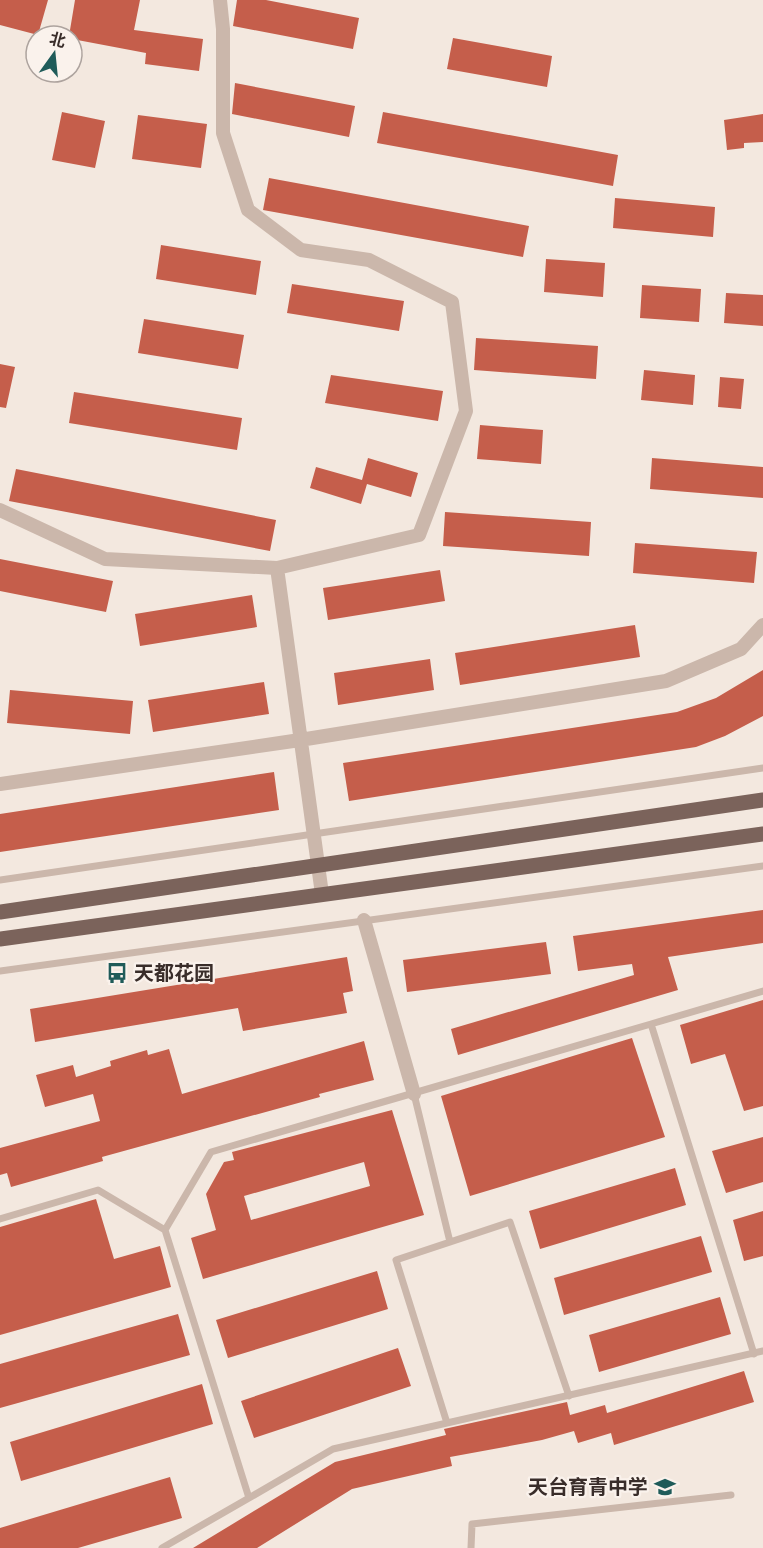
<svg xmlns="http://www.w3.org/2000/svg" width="763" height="1548" viewBox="0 0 763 1548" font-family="'Exo 2','Noto Sans SC',sans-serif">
<rect width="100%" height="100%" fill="#f3e8df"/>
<path fill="#c55e4b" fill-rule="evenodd" d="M0 0H48L38 35 0 25Z
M75 0H140L134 30 203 39 199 71 145 64 146 53 72 39V36H69Z
M237 0H266L359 18 353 49 233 26Z
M453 38 552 56 547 87 447 69Z
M235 83 355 106 349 137 232 114Z
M62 112 105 121 95 168 52 160Z
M383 112 618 155 613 186 377 143Z
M763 114V142L744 143V148L727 150 724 120Z
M138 115 207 124 201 168 132 159Z
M269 178 529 226 523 257 263 210Z
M615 198 715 207 713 237 613 228Z
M161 245 261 261 256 295 156 279Z
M546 259 605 263 603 297 544 292Z
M292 284 404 301 399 331 287 313Z
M642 285 701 289 699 322 640 318Z
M726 293 763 295V326L724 323Z
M144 319 244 335 238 369 138 353Z
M476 338 598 346 596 379 474 370Z
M0 364 15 367 6 408 0 407Z
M644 370 695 375 693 405 641 400Z
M331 375 443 391 438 421 325 403Z
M720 377 744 379 741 409 718 407Z
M74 392 242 418 237 450 69 423Z
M480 425 543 430 541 464 477 459Z
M368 458 418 473 411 497 367 484 361 504 310 488 316 467 362 480Z
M652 458 763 467V498L650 489Z
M16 469 276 520 270 551 9 501Z
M445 512 591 522 589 556 443 546Z
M635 543 757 552 754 583 633 573Z
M0 559 113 581 106 612 0 591Z
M440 570 445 601 328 620 323 588Z
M252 595 257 627 140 646 135 614Z
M635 625 640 657 460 685 455 653Z
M430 659 434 690 338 705 334 673Z
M763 670V716L725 736 696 747 349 801 343 763 677 712 716 698Z
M264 682 269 714 153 732 148 700Z
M10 690 133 701 130 734 7 723Z
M274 772 279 810 0 852V814Z
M763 910V943L668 957 678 990 458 1055 451 1029 634 975 632 964 578 971 573 936Z
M546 942 551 974 407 992 403 960Z
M347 957 353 991 343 993 347 1013 243 1031 238 1008 35 1042 30 1009Z
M763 1000V1106L744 1111 725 1054 691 1064 680 1025Z
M632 1038 665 1137 470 1196 441 1096Z
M364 1041 374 1080 319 1094 320 1097 102 1157 103 1161 11 1187 7 1173 0 1175V1148L100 1121 93 1094 45 1107 36 1075 73 1065 76 1077 111 1066 110 1061 147 1050 148 1055 169 1049 182 1094Z
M392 1110 424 1215 203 1279 191 1238 216 1230 206 1194 224 1162 234 1160 232 1152ZM364 1162 370 1186 251 1220 244 1196Z
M763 1137V1182L726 1193 712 1151Z
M675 1168 686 1205 540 1249 529 1211Z
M96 1199 114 1259 160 1246 171 1287 0 1335V1227Z
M763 1211V1256L744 1261 733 1220Z
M701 1236 712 1272 564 1315 554 1278Z
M377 1271 388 1309 228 1358 216 1320Z
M720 1297 731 1334 599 1372 589 1335Z
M178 1314 190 1355 0 1408V1364Z
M398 1348 411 1386 254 1438 241 1401Z
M744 1371 754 1402 614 1445 611 1433 578 1443 574 1431 542 1440 450 1457 452 1466 352 1489 257 1548H193L335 1462 446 1435 444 1429 567 1402 570 1415 605 1405 607 1413Z
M202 1384 213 1424 21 1481 10 1442Z
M170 1477 182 1518 78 1548H0V1528Z"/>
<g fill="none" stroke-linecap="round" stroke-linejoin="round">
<path stroke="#cbb7ab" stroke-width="7" d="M0 880 763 768
M0 971 763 866
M651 1024 763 991
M414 1094 450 1242
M0 1219 98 1190 165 1230 211 1152 651 1024 754 1354
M447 1423 396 1260 510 1222 569 1396
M249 1498 333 1449 763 1351
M162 1548 249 1498 165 1230
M471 1548 472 1524 731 1495"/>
<path stroke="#cbb7ab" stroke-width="14" d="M0 510 105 559 277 568 419 535 466 411 452 302 369 260 301 250 248 210 223 133V29L220 0
M277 568 322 894
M0 784 300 740 666 681 741 649 763 625
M364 920 414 1094"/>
<path stroke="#7b635b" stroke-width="15" d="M0 912 763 800
M0 939 763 834"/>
</g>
<defs>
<symbol id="bus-bare" viewBox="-9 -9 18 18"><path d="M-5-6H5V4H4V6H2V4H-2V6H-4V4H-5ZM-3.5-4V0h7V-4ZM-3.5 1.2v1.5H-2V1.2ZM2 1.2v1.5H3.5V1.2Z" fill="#1f5b59" stroke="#faf2ec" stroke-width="2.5" paint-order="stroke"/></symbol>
<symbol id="school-bare" viewBox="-9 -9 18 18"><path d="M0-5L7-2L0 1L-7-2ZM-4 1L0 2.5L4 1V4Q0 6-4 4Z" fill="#1f5b59" stroke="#faf2ec" stroke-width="2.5" paint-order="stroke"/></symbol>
</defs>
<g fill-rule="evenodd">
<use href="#bus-bare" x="102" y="958" width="30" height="30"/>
<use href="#school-bare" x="650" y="1472" width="30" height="30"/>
</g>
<g text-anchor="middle" stroke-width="4.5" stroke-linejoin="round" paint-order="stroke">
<g font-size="20" font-weight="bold" fill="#392d2a" stroke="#faf2ec" text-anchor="start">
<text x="134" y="980">天都花园</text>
<text x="648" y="1494" text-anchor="end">天台育青中学</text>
</g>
</g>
<g transform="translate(54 54) rotate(15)"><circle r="28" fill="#faf2ec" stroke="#ada39e" stroke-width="1.5"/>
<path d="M0-4.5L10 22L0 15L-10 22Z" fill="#1f5b59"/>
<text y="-9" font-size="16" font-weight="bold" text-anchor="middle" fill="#392d2a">北</text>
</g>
</svg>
